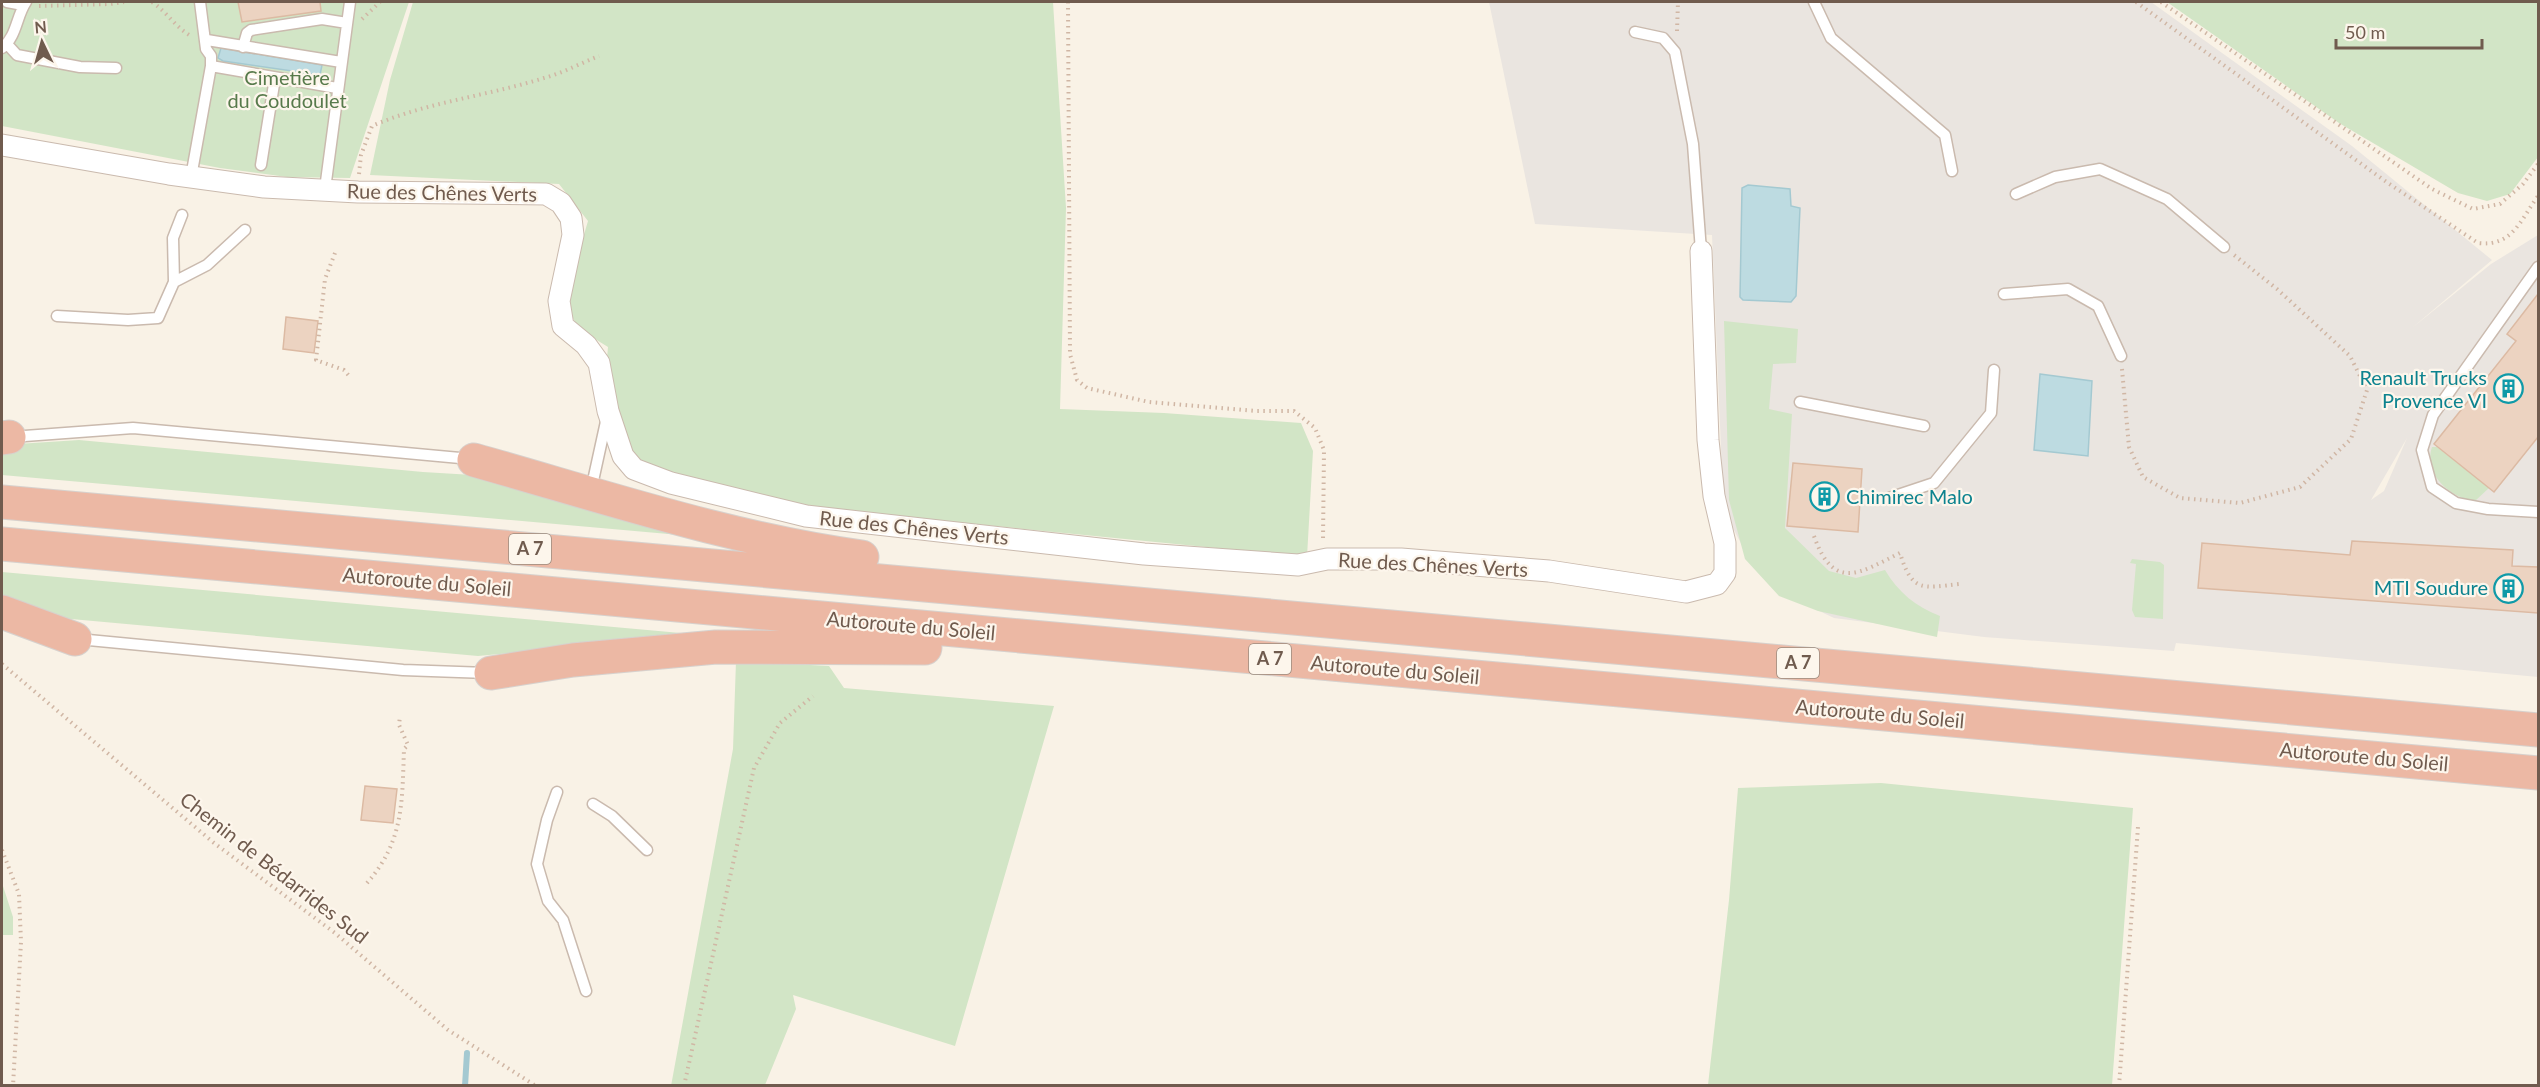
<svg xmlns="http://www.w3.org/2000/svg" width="2540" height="1087" viewBox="0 0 2540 1087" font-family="Lato,sans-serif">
<rect width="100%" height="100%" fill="#f9f2e6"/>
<path fill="#eae5e0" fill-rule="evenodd" d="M1489 2H2151L2352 146 2492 260 2412 328 2491 264 2538 235V677L2176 643 2174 651 1984 637 1834 618 1781 593 1748 557 1733 528 1723 496 1712 235 1535 224ZM2407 438 2384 491 2371 500Z"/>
<path fill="#d2e5c6" d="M2 2H409L350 178 287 177 220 168 2 126Z
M413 2H1053L1066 208 1060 409 1164 413 1301 423 1313 451 1307 557 873 514 805 511 620 462 602 413 608 347 579 329 564 302 588 221 559 184 370 175 390 80Z
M2167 2H2538V157L2510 194 2487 201 2458 193 2339 123Z
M1724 321 1798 329 1796 363 1773 364 1769 409 1792 414 1785 528 1829 571 1856 578 1885 570C1898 592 1916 607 1940 616L1937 637 1818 611 1779 596 1745 559 1729 500Z
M79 440 423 472 506 477 702 537 2 475V445Z
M2432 447H2437L2489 488 2475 501C2450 498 2423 474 2432 447Z
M2132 559 2160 562 2164 565 2163 619 2135 617 2132 610 2136 564 2130 563Z
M2 572 703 635 478 656 49 617 2 603Z
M736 661 829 666 844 688 1054 706 955 1046 793 995 796 1009 765 1085 671 1086 733 749Z
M1881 783 2133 808 2112 1085H1708L1729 900 1738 788Z
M2 883 13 917V935H2Z"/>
<path fill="#bddbe1" stroke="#a4c9d1" stroke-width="1.5" d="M221 48 322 65 320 75 223 61 218 58Z
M1748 185 1790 189 1791 206 1800 208 1796 296 1791 302 1743 300 1740 297 1742 188Z
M2040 374 2092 381 2088 456 2034 450Z"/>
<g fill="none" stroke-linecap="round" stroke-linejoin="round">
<path stroke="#a4c9d1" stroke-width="6" d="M465 1086 467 1053"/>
</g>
<path fill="#ecd3c1" stroke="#dcbaa3" stroke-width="1.5" d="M238 2H320L321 11 242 22Z
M2538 294V437L2494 492 2434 444 2516 341 2507 334Z
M286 317 318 321 314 353 283 349Z
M1793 463 1862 469 1858 532 1787 526Z
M2352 541 2513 550 2512 566 2538 567V613L2198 588 2202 543 2350 555Z
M365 786 397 789 393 823 361 820Z"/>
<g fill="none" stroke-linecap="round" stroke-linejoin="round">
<defs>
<path id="lane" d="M7 2 23 5
M200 2 206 49 211 56V66
M1814 2 1831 38 1945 135 1952 171
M1635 32 1663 38 1675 52 1693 144 1701 251
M207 40 341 62
M7 44 17 55 80 67 116 68
M243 47 247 33 251 30 322 19 347 23
M2 48C17 36 16 17 26 2
M261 165 275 78
M191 177 211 66 337 88
M325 189 350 2
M2016 194 2055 177 2100 169 2167 199 2224 247
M2538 267 2433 415 2422 450 2432 487 2456 503 2488 509 2538 512
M174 282 173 238 182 215
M2004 294 2068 289 2098 306 2121 356
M57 316 128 320 158 318 174 282 207 265 245 230
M1800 402 1924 426
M11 437 133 428 471 459
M591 490 607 417
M1889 498 1934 483 1991 413 1994 370
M78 639 403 670 487 673
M557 792 547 820 537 864 548 901 563 920 586 991
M593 804 612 816 647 850"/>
<path id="street" d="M2 145 169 174 264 187 358 192 546 194 561 203 571 218 573 235 559 301 563 326 586 345 599 363 608 411 623 456 634 469 671 483 806 516 1144 554 1298 565 1327 559H1401L1549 571 1686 592 1717 584 1725 573V543L1714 496 1708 440 1701 251"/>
<path id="highway" d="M2 438 9 437
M474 460C602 496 730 539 862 557
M2 502 2538 730
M2 544 2538 773
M2 612 75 639
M491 673 573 660 716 647 925 648"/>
</defs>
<use href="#lane" stroke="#cabaae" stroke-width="13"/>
<use href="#street" stroke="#cabaae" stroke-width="23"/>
<use href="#highway" stroke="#d7d1cd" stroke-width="35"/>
<path stroke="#d0b6a4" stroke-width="4" stroke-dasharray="1.5 4.5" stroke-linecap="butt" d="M152 2C167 12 175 27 191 36
M1068 2 1070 354 1077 380 1087 388 1149 402 1257 411H1294L1315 428 1324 450 1323 540
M2136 2 2388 183 2478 243C2512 247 2520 221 2538 196
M2161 2 2432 189 2473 209 2500 204 2523 184 2538 164
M39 6 110 4 124 2
M362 19 380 2
M1677 31 1678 2
M359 174 361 155 372 126C427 102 487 96 544 78 563 73 581 63 599 56
M335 253 325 279 316 360 344 370 351 378
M2122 369 2129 447 2143 477 2180 498 2240 503 2300 487 2351 439 2367 390 2350 356 2277 289 2234 255
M1814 536C1834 593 1861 572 1900 553 1912 593 1923 588 1959 584
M2 664 214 843 335 933 448 1030 536 1086
M2 850 19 894 21 942 13 1086
M367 883C404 841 402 802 404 749L408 745 399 725 400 716
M684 1086 754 768 780 723 813 696
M2119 1086 2138 827"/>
<use href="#lane" stroke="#fff" stroke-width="10"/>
<use href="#street" stroke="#fff" stroke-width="21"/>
<use href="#highway" stroke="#ecb8a4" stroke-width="33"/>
</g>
<defs>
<symbol id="building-ring" viewBox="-11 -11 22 22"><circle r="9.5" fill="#fdf6ec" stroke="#0f9aa8" stroke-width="1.5"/><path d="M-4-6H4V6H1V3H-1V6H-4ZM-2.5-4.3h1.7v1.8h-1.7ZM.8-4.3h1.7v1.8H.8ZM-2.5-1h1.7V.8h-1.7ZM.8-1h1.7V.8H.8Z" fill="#0f9aa8"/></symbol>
</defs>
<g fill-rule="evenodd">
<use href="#building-ring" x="2492" y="372" width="33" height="33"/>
<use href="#building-ring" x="1808" y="480" width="33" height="33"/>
<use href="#building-ring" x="2492" y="572" width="33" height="33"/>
</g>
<g text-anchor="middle" stroke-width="4.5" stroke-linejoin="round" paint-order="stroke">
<g fill="#fdf6ec" stroke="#9a8a7d" stroke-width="1.5">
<rect x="509" y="534" width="42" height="30" rx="4.5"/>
<rect x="1249" y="644" width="42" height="30" rx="4.5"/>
<rect x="1777" y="648" width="42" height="30" rx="4.5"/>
</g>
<g font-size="18" font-weight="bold" fill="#705b4e">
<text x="530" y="555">A 7</text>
<text x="1270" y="665">A 7</text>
<text x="1798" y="669">A 7</text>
</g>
<g font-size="20" fill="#577a4b" stroke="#fdf6ec">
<text x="287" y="85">Cimetière<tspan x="287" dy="23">du Coudoulet</tspan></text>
</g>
<g font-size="20" fill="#705b4e" stroke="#fdf6ec">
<text transform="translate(442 193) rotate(1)" y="7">Rue des Chênes Verts</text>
<text transform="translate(914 528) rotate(6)" y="7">Rue des Chênes Verts</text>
<text transform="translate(1433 565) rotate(3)" y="7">Rue des Chênes Verts</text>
<text transform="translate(427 582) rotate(5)" y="7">Autoroute du Soleil</text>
<text transform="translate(911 626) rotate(5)" y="7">Autoroute du Soleil</text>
<text transform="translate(1395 670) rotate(5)" y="7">Autoroute du Soleil</text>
<text transform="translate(1880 714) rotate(5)" y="7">Autoroute du Soleil</text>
<text transform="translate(2364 757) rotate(5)" y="7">Autoroute du Soleil</text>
<text transform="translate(274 868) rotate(38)" y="7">Chemin de Bédarrides Sud</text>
</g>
<g font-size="20" fill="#0d838f" stroke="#fdf6ec" text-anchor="end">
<text x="2487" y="385">Renault Trucks<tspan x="2487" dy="23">Provence VI</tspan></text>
<text x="1846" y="504" text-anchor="start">Chimirec Malo</text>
<text x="2488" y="595">MTI Soudure</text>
</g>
</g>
<rect width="2540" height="1087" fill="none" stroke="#705b4e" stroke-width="6"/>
<g transform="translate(42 42) rotate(355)" stroke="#fdf6ec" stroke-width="4.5" paint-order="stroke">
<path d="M0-4.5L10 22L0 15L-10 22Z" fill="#705b4e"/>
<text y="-9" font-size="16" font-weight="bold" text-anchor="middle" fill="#705b4e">N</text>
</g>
<path d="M2336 39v9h146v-9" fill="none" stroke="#705b4e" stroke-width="3"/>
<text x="2345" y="39" font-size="18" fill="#705b4e" stroke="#fdf6ec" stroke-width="4.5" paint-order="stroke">50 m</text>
</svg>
